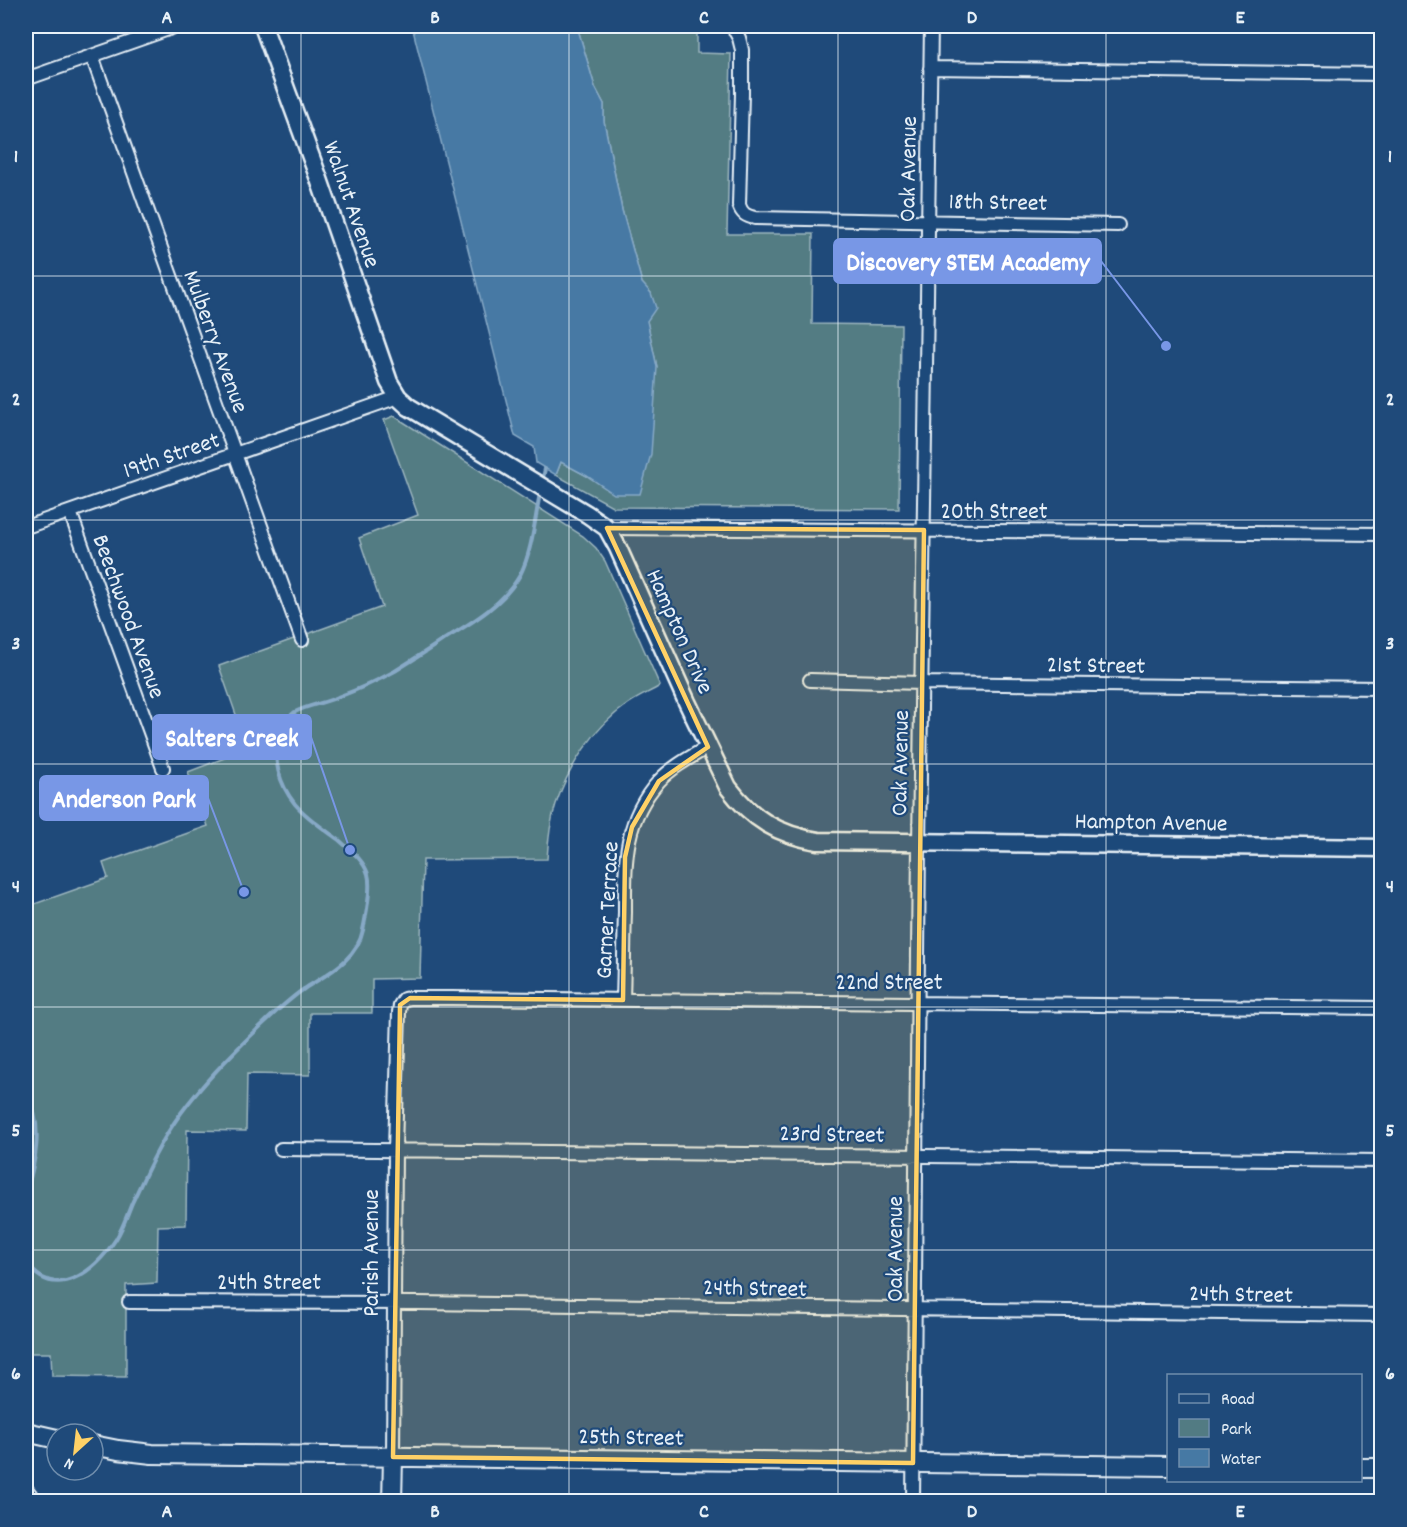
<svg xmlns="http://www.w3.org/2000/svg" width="1407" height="1527" viewBox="0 0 1407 1527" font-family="Dekko,sans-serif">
<rect width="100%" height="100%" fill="#1f4a7a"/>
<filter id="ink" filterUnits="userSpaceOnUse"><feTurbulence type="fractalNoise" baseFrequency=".0167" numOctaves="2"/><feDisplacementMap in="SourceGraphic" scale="12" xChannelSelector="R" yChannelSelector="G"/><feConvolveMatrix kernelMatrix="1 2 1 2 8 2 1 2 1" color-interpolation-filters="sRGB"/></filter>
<g filter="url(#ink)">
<path fill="#527b83" stroke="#9db6be" stroke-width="1.5" d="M577 26H697V53L731 54 727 234H813L812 324 901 325 899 509 614 507 556 475 561 462 587 476 657 367 647 321 651 293 642 283 622 210 604 121V104L595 87Z
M394 416 583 536 596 548 605 561 660 686C650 692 638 697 628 704 594 727 569 766 556 804 550 822 548 841 547 859L423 860 420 978 372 979V1013H310V1075L247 1074 246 1131 187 1130 186 1225 158 1226 157 1283 126 1285V1377L52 1376 51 1353H26V907L108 878 103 863 208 826 188 772 248 749 219 666 382 607 359 538 418 515 384 420Z"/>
<path fill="#4679a4" stroke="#87a9c6" stroke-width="1.5" d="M412 26H577L595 87 604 104V121L622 210 642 283 651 293 656 308 647 321 657 367 651 454 640 494H614L587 476 561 462 556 475 536 463 534 447 515 436Z"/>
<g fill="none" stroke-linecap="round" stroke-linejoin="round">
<path stroke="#87a9c6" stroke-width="4" d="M542 482 545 469
M26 1092C44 1125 36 1159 26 1193
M26 1263C56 1303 95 1271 116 1239 123 1228 127 1215 132 1203 146 1173 161 1140 181 1113 208 1076 243 1042 278 1010 286 1003 295 995 304 989 327 974 357 960 363 930 366 916 372 888 368 874 363 859 350 850 339 840 324 829 307 818 295 804 279 784 272 759 279 735 282 727 288 717 295 712 308 705 325 703 338 697 357 690 377 681 395 671 411 661 427 651 443 640 471 623 503 605 520 575 532 552 535 519 540 493"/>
<defs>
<path id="street" d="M732 26 739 38 742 50V94L739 205C742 214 746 216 755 218L1118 225
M92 56 302 640
M930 68 1382 74
M26 79 177 26
M70 512 163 768
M26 527 398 397
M607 528 1382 534
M810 680 921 683 1382 688
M623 1000C624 971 624 941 625 912 625 863 623 821 659 781 672 767 691 757 708 747
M281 1149 1382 1161
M129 1302 417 1303 1382 1315
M393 1457 395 1149 399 1012 400 1005 404 999 410 998H451L1382 1008
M26 1489 36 1502
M913 1502 919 843 931 26"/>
<path id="secondary" d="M263 26 319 179 389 382 398 397 409 407 587 514 607 528 618 548 687 702 728 787C752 819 778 835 818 841L1382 848"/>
<path id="primary" d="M26 1432 57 1439
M93 1445 118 1450 152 1454 1168 1466
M1360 1468H1382
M392 1502 393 1457"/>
</defs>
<use href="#street" stroke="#e8f1f8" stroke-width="16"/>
<use href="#secondary" stroke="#e8f1f8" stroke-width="21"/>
<use href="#primary" stroke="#e8f1f8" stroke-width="22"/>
<use href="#street" stroke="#1f4a7a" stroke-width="12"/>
<use href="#secondary" stroke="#1f4a7a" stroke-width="16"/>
<use href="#primary" stroke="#1f4a7a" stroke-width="18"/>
</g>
</g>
<path fill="#ffd166" fill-opacity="0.2" stroke="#ffd166" stroke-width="4.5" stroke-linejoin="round" d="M607 528 924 530 913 1463 393 1457 400 1005 410 998 623 1000 625 857 632 827 659 781 708 747Z"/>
<path fill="none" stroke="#e8f1f8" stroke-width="1.5" stroke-opacity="0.55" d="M301 26V1502M569 26V1502M838 26V1502M1106 26V1502M26 276H1382M26 520H1382M26 764H1382M26 1007H1382M26 1250H1382"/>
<g text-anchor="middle" stroke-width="4.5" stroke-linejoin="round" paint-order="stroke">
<g font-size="24" fill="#e8f1f8" stroke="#1f4a7a">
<text transform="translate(907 169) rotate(-89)" y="8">Oak Avenue</text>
<text transform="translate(998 201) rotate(1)" y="8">18th Street</text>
<text transform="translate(353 204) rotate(71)" y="8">Walnut Avenue</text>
<text transform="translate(217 341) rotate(70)" y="8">Mulberry Avenue</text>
<text transform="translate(171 454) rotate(-19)" y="8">19th Street</text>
<text x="994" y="518">20th Street</text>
<text transform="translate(130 616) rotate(70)" y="8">Beechwood Avenue</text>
<text transform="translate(681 631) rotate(66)" y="8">Hampton Drive</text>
<text transform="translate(1096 664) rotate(1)" y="8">21st Street</text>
<text transform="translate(899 763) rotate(-89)" y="8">Oak Avenue</text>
<text transform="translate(1151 821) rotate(1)" y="8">Hampton Avenue</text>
<text transform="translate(606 910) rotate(-87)" y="8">Garner Terrace</text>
<text x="889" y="989">22nd Street</text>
<text transform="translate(832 1133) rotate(1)" y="8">23rd Street</text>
<text transform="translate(894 1249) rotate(-90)" y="8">Oak Avenue</text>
<text transform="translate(370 1253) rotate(-90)" y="8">Parish Avenue</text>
<text x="269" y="1289">24th Street</text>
<text transform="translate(755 1287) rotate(1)" y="8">24th Street</text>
<text transform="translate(1241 1293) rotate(1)" y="8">24th Street</text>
<text transform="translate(631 1436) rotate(1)" y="8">25th Street</text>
</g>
</g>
<path fill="none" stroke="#7897e6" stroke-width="2" d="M1166 346L1101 261M350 850L311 737M244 892L208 798"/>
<g fill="#7897e6" stroke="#1f4a7a" stroke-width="2">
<circle cx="1166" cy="346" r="6"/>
<circle cx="350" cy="850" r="6"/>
<circle cx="244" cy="892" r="6"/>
</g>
<g fill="#7897e6" stroke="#7897e6" stroke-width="2">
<rect x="834" y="239" width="267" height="44" rx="6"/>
<rect x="153" y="715" width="158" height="44" rx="6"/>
<rect x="40" y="776" width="168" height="44" rx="6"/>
</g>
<g font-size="26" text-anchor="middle" font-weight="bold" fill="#fff">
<text x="968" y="270">Discovery STEM Academy</text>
<text x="232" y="746">Salters Creek</text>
<text x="124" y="807">Anderson Park</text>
</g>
<rect width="1407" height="1527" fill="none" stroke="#1f4a7a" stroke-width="66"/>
<rect x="1167" y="1374" width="195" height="108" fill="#1f4a7a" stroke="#6f8dac" stroke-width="1.5"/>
<rect x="1179" y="1394" width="30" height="9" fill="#1f4a7a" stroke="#6f8dac" stroke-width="1.5"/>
<text x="1221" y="1404" font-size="18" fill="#e8f1f8">Road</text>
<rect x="1179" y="1419" width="30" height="18" fill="#527b83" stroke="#6f8dac" stroke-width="1.5"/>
<text x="1221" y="1434" font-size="18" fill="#e8f1f8">Park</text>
<rect x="1179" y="1449" width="30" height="18" fill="#4679a4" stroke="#6f8dac" stroke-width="1.5"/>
<text x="1221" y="1464" font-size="18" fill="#e8f1f8">Water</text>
<g transform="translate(75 1452) rotate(207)"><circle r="28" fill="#1f4a7a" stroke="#6f8dac" stroke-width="1.5"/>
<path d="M0-4.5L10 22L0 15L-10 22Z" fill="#ffd166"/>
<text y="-9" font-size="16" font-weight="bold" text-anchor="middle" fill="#e8f1f8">N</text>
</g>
<rect x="33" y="33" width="1341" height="1461" fill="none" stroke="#e8f1f8" stroke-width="2"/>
<g font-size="20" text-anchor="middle" font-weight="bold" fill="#e8f1f8">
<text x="167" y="23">A</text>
<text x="435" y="23">B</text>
<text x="704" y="23">C</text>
<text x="972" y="23">D</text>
<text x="1240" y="23">E</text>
<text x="16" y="162">1</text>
<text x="1390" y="162">1</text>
<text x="16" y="405">2</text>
<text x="1390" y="405">2</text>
<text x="16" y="649">3</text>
<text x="1390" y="649">3</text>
<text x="16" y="892">4</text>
<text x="1390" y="892">4</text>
<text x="16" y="1136">5</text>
<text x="1390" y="1136">5</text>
<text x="16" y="1379">6</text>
<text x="1390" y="1379">6</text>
<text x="167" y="1517">A</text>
<text x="435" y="1517">B</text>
<text x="704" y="1517">C</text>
<text x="972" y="1517">D</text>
<text x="1240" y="1517">E</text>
</g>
</svg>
